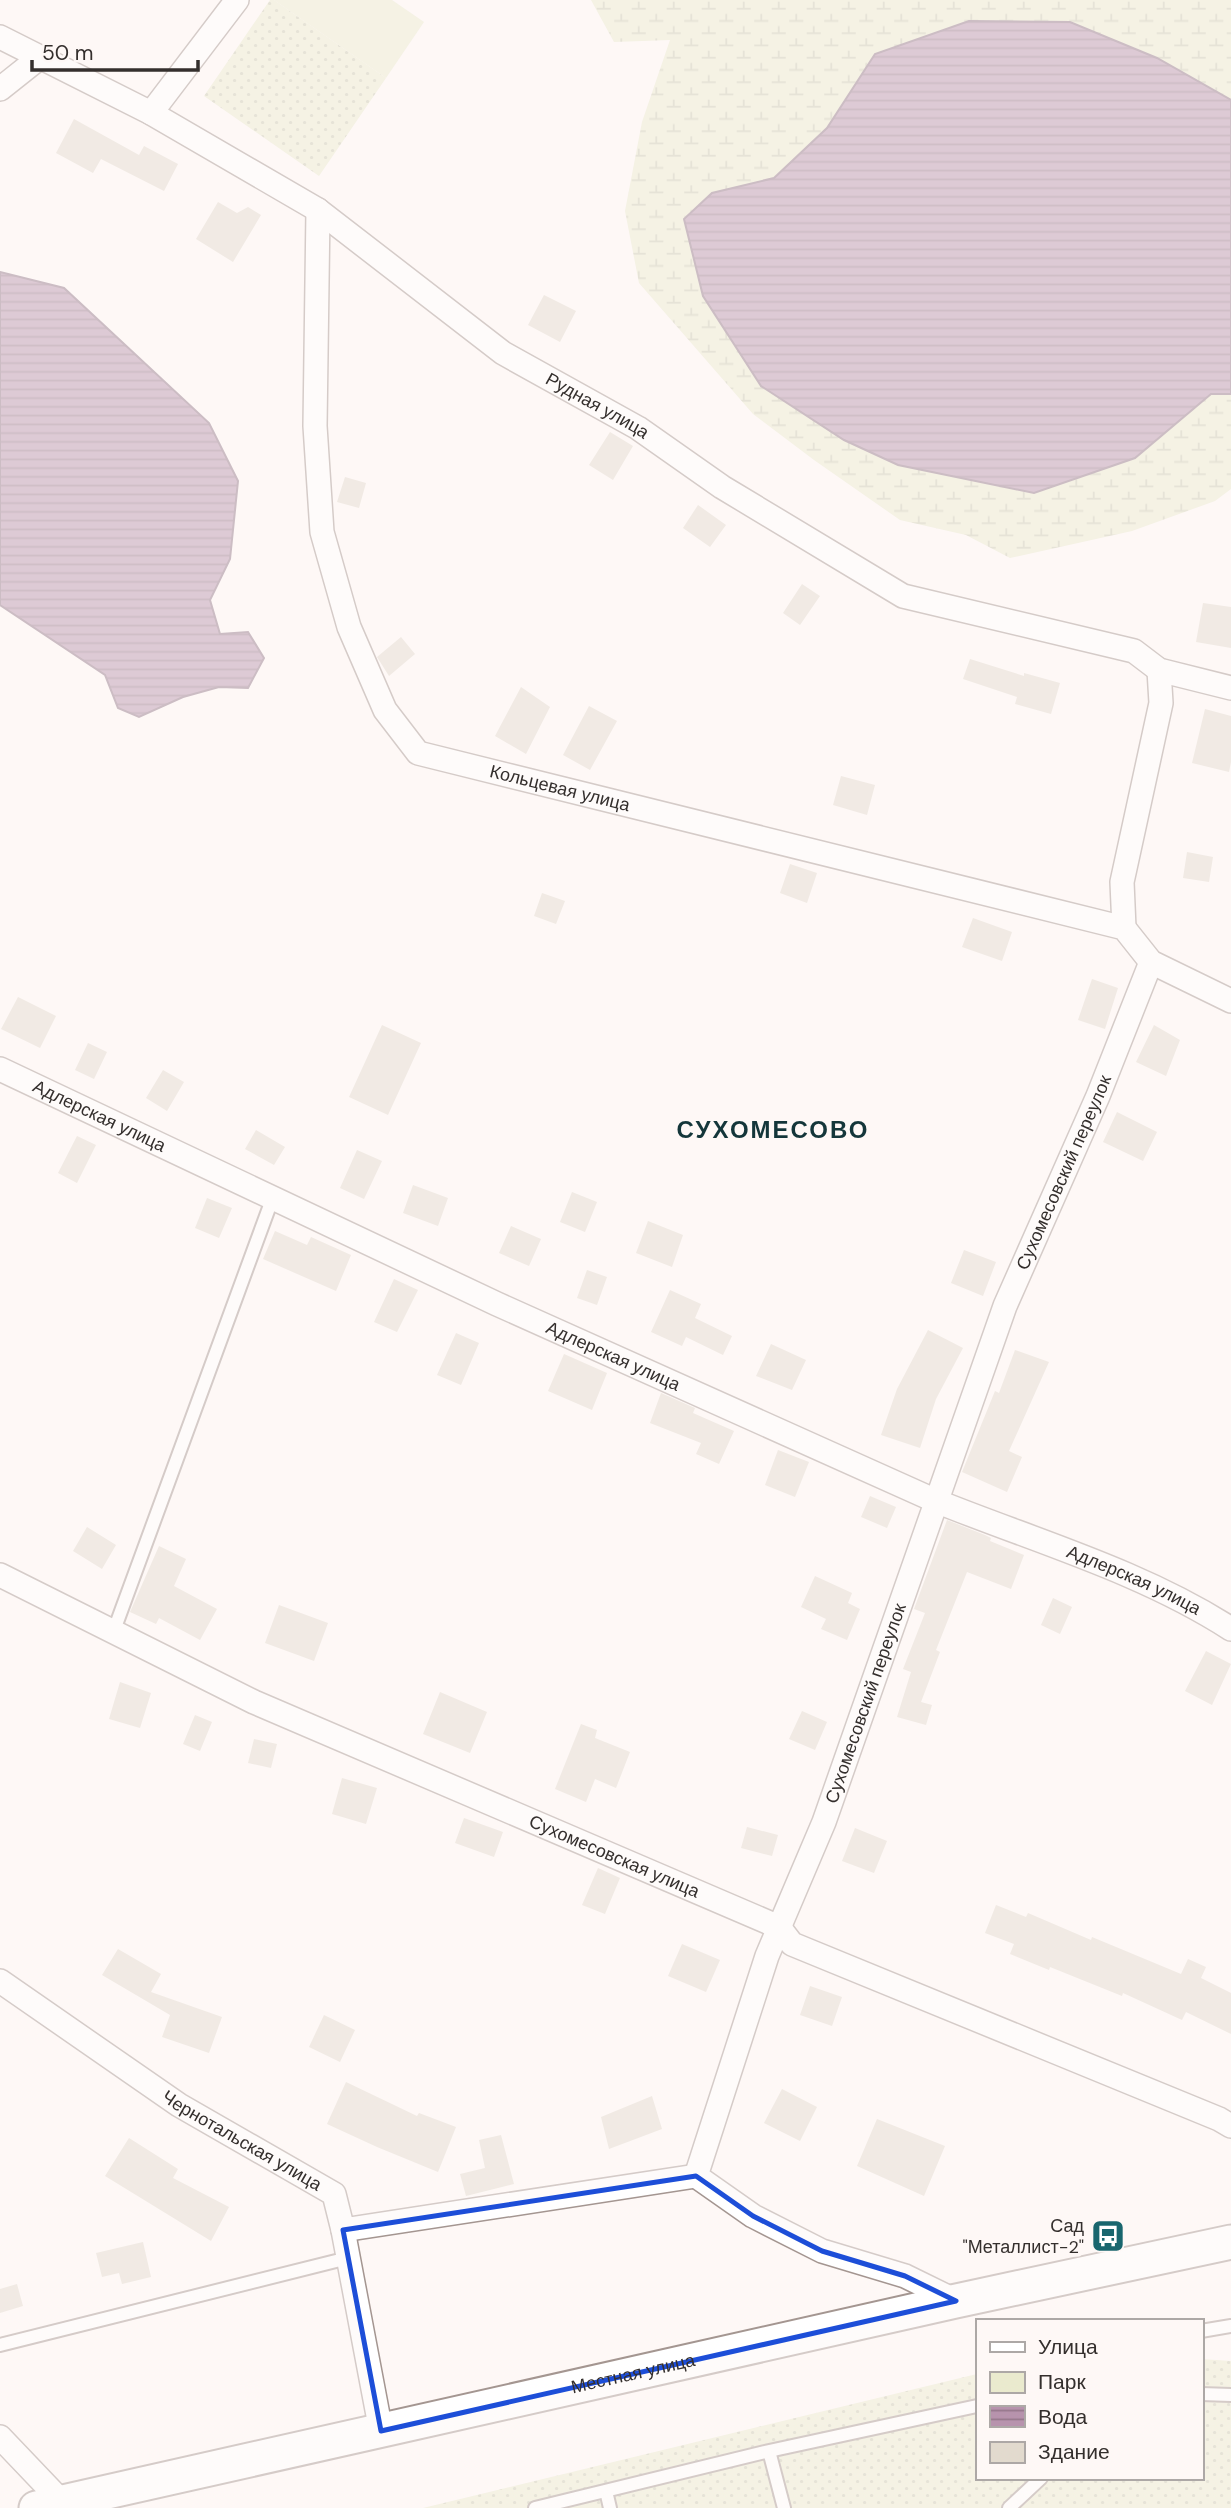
<svg xmlns="http://www.w3.org/2000/svg" width="1231" height="2508" viewBox="0 0 1231 2508" font-family="'DM Sans',sans-serif">
<defs>
<pattern id="green-dots" width="8" height="8" patternUnits="userSpaceOnUse" patternTransform="scale(1.75)"><rect width="8" height="8" fill="#eaeace"/><path d="M2 2h.1M6 6h.1" fill="none" stroke="#c9c9b1" stroke-width="1.8" stroke-linecap="round"/></pattern>
<pattern id="wetland-marsh" width="20" height="14" patternUnits="userSpaceOnUse" patternTransform="scale(1.75)"><rect width="20" height="14" fill="#eaeace"/><path d="M1 5h8M5 5V1M11 12h8M15 12V8" fill="none" stroke="#c9c9b1"/></pattern>
<pattern id="water-rules" width="6" height="5" patternUnits="userSpaceOnUse" patternTransform="scale(1.75)"><rect width="6" height="5" fill="#b793ad"/><path d="M0 2.5h6" fill="none" stroke="#96788d"/></pattern>
</defs>
<rect width="100%" height="100%" fill="#fef8f6"/>
<path fill="url(#green-dots)" d="M270 0H274L386 78 319 176 204 96Z
M1201 2359 1231 2361V2508H423L977 2374V2478H1201Z"/>
<path fill="url(#wetland-marsh)" d="M591 0H1231V100L1157 58 1070 22 875 54 827 128 774 178 712 193 1135 458 1211 394H1231V489L1215 501 1132 531 1010 558 966 535 900 520 814 460 753 414 639 283 625 211 642 122 670 40 614 42Z"/>
<path fill="#eaeace" d="M274 0H392L424 22 386 78Z"/>
<path fill="url(#water-rules)" stroke="#907587" stroke-width="2" d="M969 21 1070 22 1157 58 1231 100V394H1211L1135 458 1034 493 898 465 844 440 761 386 703 296 684 219 712 193 774 178 827 128 875 54Z
M0 272 64 288 209 423 238 481 230 559 210 600 220 634 248 632 264 658 248 688 219 687 183 697 139 717 118 708 105 675 0 605Z"/>
<path fill="#e2dace" d="M74 119 139 155 144 146 178 164 164 191 101 159 93 173 56 153Z
M218 202 237 213 248 207 261 215 233 262 196 239Z
M544 295 576 311 560 342 528 325Z
M610 432 633 446 613 480 589 465Z
M345 477 366 483 359 508 337 502Z
M698 505 726 525 710 547 683 528Z
M802 584 820 596 800 625 783 613Z
M1203 603 1231 607V648L1196 642Z
M401 637 415 654 389 676 377 657Z
M970 659 1024 676V673L1060 683 1051 714 1015 704 1017 697 963 679Z
M521 687 550 707 526 754 495 736Z
M589 706 617 721 590 770 563 755Z
M1205 709 1231 716V762L1229 772 1192 763Z
M841 776 875 785 867 815 833 805Z
M1187 852 1213 857 1209 882 1183 878Z
M790 864 817 873 807 903 780 893Z
M542 893 565 901 556 924 534 916Z
M973 918 1012 932 1002 961 962 947Z
M1092 979 1118 988 1105 1029 1078 1020Z
M18 997 56 1016 40 1048 1 1029Z
M382 1025 421 1043 388 1115 349 1097Z
M1154 1025 1180 1040 1166 1076 1136 1062Z
M88 1043 107 1052 94 1079 75 1070Z
M163 1070 184 1082 167 1111 146 1098Z
M1117 1112 1157 1132 1143 1161 1103 1142Z
M256 1130 285 1147 274 1165 245 1149Z
M77 1136 96 1145 77 1183 58 1173Z
M357 1150 382 1161 364 1199 340 1188Z
M413 1185 448 1198 438 1226 403 1213Z
M572 1192 597 1202 585 1232 560 1222Z
M207 1198 232 1208 219 1238 195 1228Z
M648 1221 683 1235 672 1267 636 1253Z
M511 1226 541 1239 529 1266 499 1253Z
M275 1231 307 1245 311 1237 351 1255 336 1291 263 1259Z
M964 1250 996 1262 983 1296 951 1283Z
M587 1270 607 1277 597 1305 577 1298Z
M394 1279 418 1290 397 1332 374 1322Z
M670 1290 701 1304 695 1318 732 1336 723 1355 686 1337 682 1346 651 1332Z
M928 1330 963 1348 936 1399 920 1448 881 1435 897 1389Z
M456 1333 479 1343 461 1385 437 1375Z
M771 1344 806 1360 792 1390 756 1376Z
M1015 1350 1049 1362 1009 1451 1022 1457 1007 1492 962 1472 995 1391 999 1393Z
M564 1354 607 1373 592 1410 548 1391Z
M661 1393 695 1408 693 1413 734 1431 719 1464 696 1454 701 1443 650 1423Z
M778 1450 809 1462 795 1497 765 1485Z
M870 1496 896 1507 887 1528 861 1517Z
M947 1520 985 1535 991 1538 990 1541 1024 1555 1011 1589 967 1572 936 1650 940 1652 921 1702 932 1705 926 1725 897 1717 911 1672 903 1669 925 1613 914 1609Z
M87 1527 116 1545 102 1569 73 1551Z
M159 1546 186 1559 174 1586 217 1609 200 1640 159 1618 156 1624 130 1612Z
M815 1576 852 1593 848 1603 860 1609 847 1640 821 1629 826 1619 801 1607Z
M1053 1598 1072 1607 1060 1634 1041 1625Z
M279 1605 328 1623 314 1661 265 1643Z
M1206 1651 1231 1664 1212 1705 1185 1691Z
M120 1682 151 1693 140 1728 109 1719Z
M440 1692 487 1712 470 1753 423 1734Z
M802 1711 827 1722 815 1750 789 1739Z
M195 1715 212 1722 200 1751 183 1744Z
M581 1724 597 1730 595 1738 630 1752 616 1788 595 1779 586 1802 555 1789Z
M254 1739 277 1744 271 1768 248 1763Z
M342 1778 377 1788 366 1824 332 1814Z
M464 1818 503 1832 494 1857 455 1843Z
M747 1827 778 1835 772 1856 741 1848Z
M855 1828 887 1841 874 1873 842 1861Z
M598 1868 620 1878 605 1914 582 1905Z
M996 1905 1026 1917 1028 1913 1091 1940 1092 1937 1181 1974 1188 1959 1206 1967 1201 1978 1231 1993V2034L1186 2012 1182 2020 1123 1993 1122 1996 1050 1967 1049 1970 1010 1954 1014 1944 985 1933Z
M682 1944 720 1960 706 1992 668 1976Z
M118 1949 161 1974 151 1992 222 2017 209 2053 162 2037 170 2015 102 1975Z
M810 1986 842 1997 832 2026 800 2015Z
M324 2015 355 2030 340 2062 309 2047Z
M346 2082 417 2116 419 2113 456 2127 438 2172 377 2147 327 2124Z
M782 2089 817 2107 800 2141 764 2123Z
M652 2096 662 2129 609 2149 601 2117Z
M877 2119 945 2146 924 2196 857 2166Z
M501 2135 514 2184 466 2196 460 2174 485 2168 479 2140Z
M129 2138 178 2169 173 2178 229 2207 211 2241 105 2176Z
M143 2242 151 2277 122 2284 119 2273 102 2277 96 2253Z
M17 2284 23 2306 0 2313V2289Z"/>
<g fill="none" stroke-linecap="round" stroke-linejoin="round">
<defs>
<path id="lane" d="M113 1633 273 1197
M1201 2331 1231 2326
M0 2345 348 2258
M1201 2394 1231 2395
M769 2451 784 2508
M606 2491 610 2508
M535 2508 769 2451 977 2406
M1009 2508 1041 2478"/>
<g id="street">
<path id="s1" d="M0 37 151 113 318 210 503 353 638 428 722 487 903 596 1134 651 1159 670 1231 688"/>
<path d="M0 89 39 58"/>
<path d="M151 113 237 0"/>
<path id="s2" d="M318 210 315 426 322 532 349 627 385 710 418 753 1124 928 1151 962 1231 1001"/>
<path d="M1124 928 1122 882 1161 703 1159 670"/>
<path id="s3" d="M0 1069 497 1304 936 1501C1035 1541 1141 1571 1231 1629"/>
<path id="s4" d="M0 1575 254 1702 779 1927 792 1944 1219 2119 1231 2126"/>
<path id="s5" d="M0 1981 179 2105 334 2194 343 2230 696 2176"/>
<path d="M343 2230 381 2431"/>
<path id="s6" d="M956 2301 905 2276 822 2251 753 2216 696 2176 767 1956 824 1822 1005 1306 1098 1096 1151 962"/>
<path d="M0 2437 62 2502"/>
</g>
<g id="secondary">
<path id="s7" d="M36 2508 956 2301 1231 2242"/>
</g>
</defs>
<use href="#lane" stroke="#a49691" stroke-width="16"/>
<use href="#street" stroke="#a49691" stroke-width="26"/>
<use href="#secondary" stroke="#a49691" stroke-width="37"/>
<use href="#lane" stroke="#fff" stroke-width="12"/>
<use href="#street" stroke="#fff" stroke-width="23"/>
<use href="#secondary" stroke="#fff" stroke-width="33"/>
</g>
<path d="M0 0H1231V2508H0ZM696 2176 753 2216 822 2251 905 2276 956 2301 381 2431 343 2230Z" fill="#fef8f6" fill-opacity=".55" fill-rule="evenodd"/>
<path fill="none" stroke="#1d4ed8" stroke-width="5" stroke-linejoin="round" d="M696 2176 753 2216 822 2251 905 2276 956 2301 381 2431 343 2230Z"/>
<defs>
<symbol id="bus-square" viewBox="-11 -11 22 22"><rect x="-9" y="-9" width="18" height="18" rx="4" fill="#19666e" stroke="#fef8f6"/><path d="M-5-6H5V4H4V6H2V4H-2V6H-4V4H-5ZM-3.5-4V0h7V-4ZM-3.5 1.2v1.5H-2V1.2ZM2 1.2v1.5H3.5V1.2Z" fill="#fff"/></symbol>
</defs>
<g fill-rule="evenodd">
<use href="#bus-square" x="1089" y="2217" width="38" height="38"/>
</g>
<g text-anchor="middle" stroke-width="7" stroke-linejoin="round" paint-order="stroke">
<g font-size="18" fill="#342f2d" stroke="#fef8f6">
<text dy="6" stroke="none"><textPath href="#s1" startOffset="704">Рудная улица</textPath></text>
<text dy="6" stroke="none"><textPath href="#s2" startOffset="712">Кольцевая улица</textPath></text>
<text dy="6" stroke="none"><textPath href="#s3" startOffset="110">Адлерская улица</textPath></text>
<text dy="6" stroke="none"><textPath href="#s6" startOffset="1360">Сухомесовский переулок</textPath></text>
<text dy="6" stroke="none"><textPath href="#s3" startOffset="677">Адлерская улица</textPath></text>
<text dy="6" stroke="none"><textPath href="#s3" startOffset="1244">Адлерская улица</textPath></text>
<text dy="6" stroke="none"><textPath href="#s6" startOffset="793">Сухомесовский переулок</textPath></text>
<text dy="6" stroke="none"><textPath href="#s4" startOffset="676">Сухомесовская улица</textPath></text>
<text dy="6" stroke="none"><textPath href="#s5" startOffset="290">Чернотальская улица</textPath></text>
<text dy="6" stroke="none"><textPath href="#s7" startOffset="612">Местная улица</textPath></text>
</g>
<g font-size="18" fill="#342f2d" stroke="#fef8f6" text-anchor="end">
<text x="1084" y="2232">Сад<tspan x="1084" dy="21">"Металлист-2"</tspan></text>
</g>
<g font-size="24" font-weight="bold" letter-spacing="2" fill="#14363a" stroke="#fef8f6">
<text x="773" y="1138">СУХОМЕСОВО</text>
</g>
</g>
<rect x="976" y="2319" width="228" height="161" fill="#fef8f6" stroke="#ada8a6" stroke-width="2"/>
<rect x="990" y="2342" width="35" height="10" fill="#ffffff" stroke="#ada8a6" stroke-width="2"/>
<text x="1038" y="2354" font-size="21" fill="#342f2d">Улица</text>
<rect x="990" y="2372" width="35" height="21" fill="#eaeace" stroke="#ada8a6" stroke-width="2"/>
<text x="1038" y="2389" font-size="21" fill="#342f2d">Парк</text>
<rect x="990" y="2406" width="35" height="21" fill="url(#water-rules)" stroke="#ada8a6" stroke-width="2"/>
<text x="1038" y="2424" font-size="21" fill="#342f2d">Вода</text>
<rect x="990" y="2442" width="35" height="21" fill="#e2dace" stroke="#ada8a6" stroke-width="2"/>
<text x="1038" y="2459" font-size="21" fill="#342f2d">Здание</text>
<path d="M32 60v10h166v-10" fill="none" stroke="#342f2d" stroke-width="3.5"/>
<text x="42" y="60" font-size="21" fill="#342f2d" stroke="#fef8f6" stroke-width="5" paint-order="stroke">50 m</text>
</svg>
